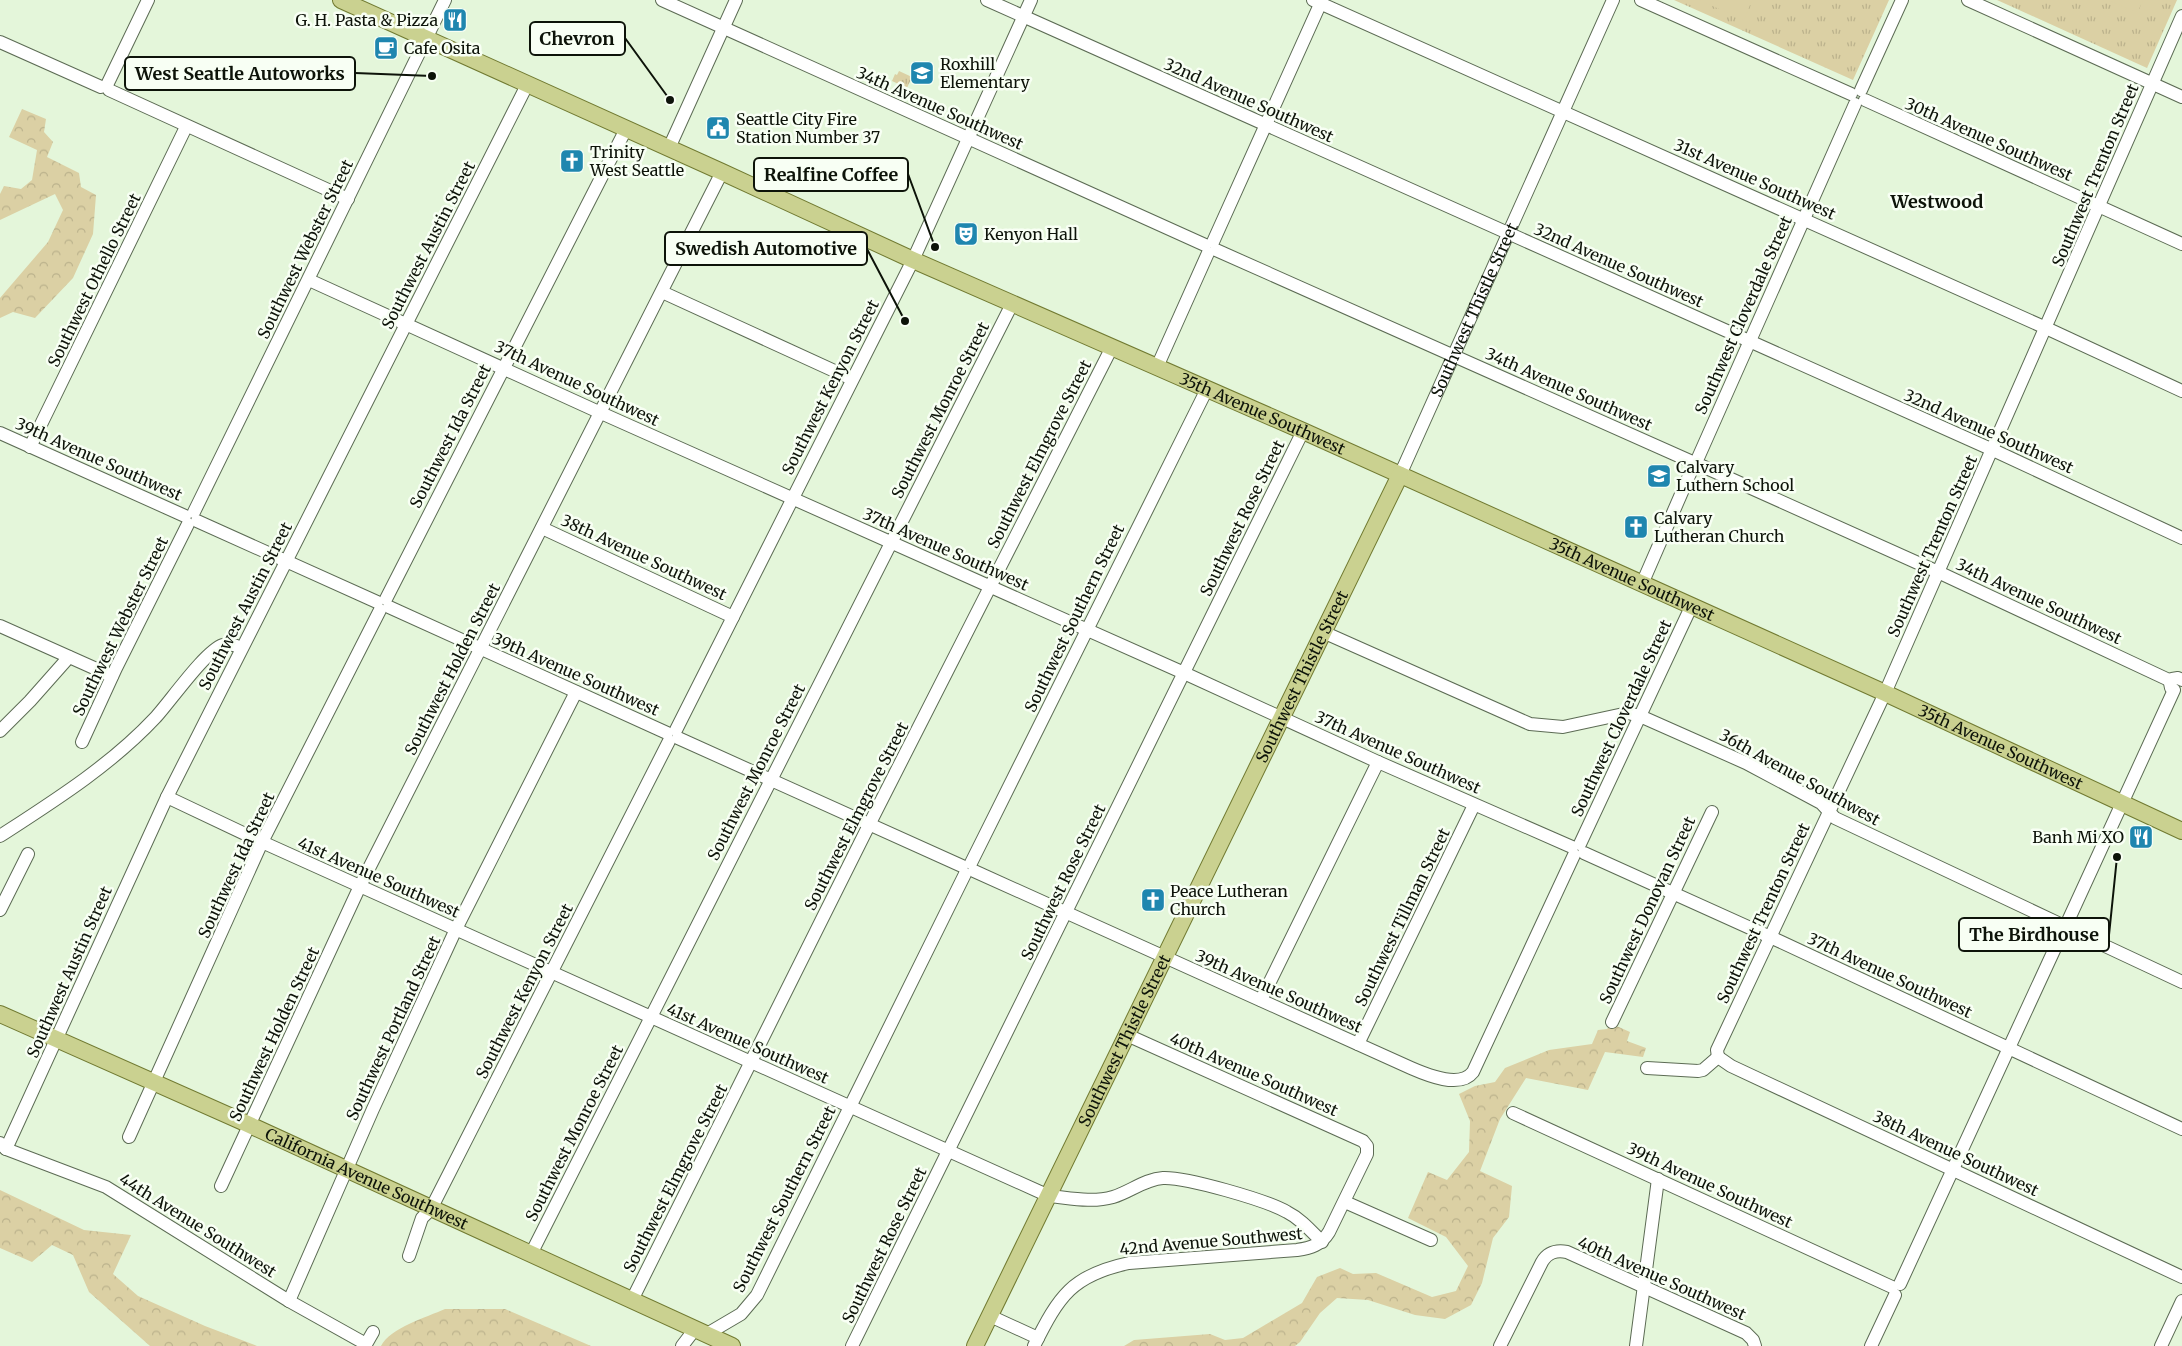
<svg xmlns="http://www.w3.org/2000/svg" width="2182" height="1346" viewBox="0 0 2182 1346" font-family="Merriweather,serif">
<defs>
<pattern id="forest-crowns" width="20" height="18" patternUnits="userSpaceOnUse" patternTransform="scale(1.25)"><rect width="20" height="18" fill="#dbd0a4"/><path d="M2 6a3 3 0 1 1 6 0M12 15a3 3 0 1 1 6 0" fill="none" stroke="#bbb28c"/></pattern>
<pattern id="park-tufts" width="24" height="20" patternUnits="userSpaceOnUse" patternTransform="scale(1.25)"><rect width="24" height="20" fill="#dbd0a4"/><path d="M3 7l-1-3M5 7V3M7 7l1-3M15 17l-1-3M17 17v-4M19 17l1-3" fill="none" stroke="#bbb28c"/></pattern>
</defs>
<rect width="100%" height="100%" fill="#e4f6da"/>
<path fill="url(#forest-crowns)" d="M22 109 46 119 44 132 53 142 47 157 79 173 81 187 96 195 93 234 73 278 35 318 13 312 0 318V298L48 242 63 210 55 194 0 220V194L4 186 21 189 32 180 37 150 9 137Z
M1612 1024 1630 1032 1627 1041 1646 1048 1643 1057 1605 1052 1588 1090 1526 1078 1500 1119 1480 1171 1512 1186 1509 1217 1493 1238 1482 1283 1471 1305 1445 1319 1415 1315 1368 1300 1337 1298 1320 1313 1300 1342 1295 1346H1124L1134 1340 1210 1334 1225 1340 1243 1338 1302 1303 1317 1277 1340 1268 1353 1274 1376 1273 1432 1297 1456 1291 1468 1266 1446 1237 1408 1218 1428 1172 1447 1180 1469 1152 1470 1121 1459 1094 1475 1086 1495 1082 1505 1068 1549 1050 1592 1044 1598 1030 1607 1029Z
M0 1190 84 1230 131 1235 113 1274 138 1296 205 1326 257 1346H150L89 1292 73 1255 52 1245 32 1262 0 1248Z
M445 1309H505L591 1346H381C390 1328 427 1317 445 1309Z"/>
<path fill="url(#park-tufts)" d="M1674 0H1889L1853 80Z
M1997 0H2177L2147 68Z
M899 71 912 77 907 88 892 81 895 74 897 75Z"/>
<path fill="#dbd0a4" d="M1699 0H1752L1744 20Z
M2108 0H2143L2139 9 2133 11Z"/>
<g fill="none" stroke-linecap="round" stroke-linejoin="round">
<defs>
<g id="minor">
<path d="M662 0 1205 245"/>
<path d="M987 0 1993 450 2182 538"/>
<path d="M1313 0 2046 328 2182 391"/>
<path d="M1641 0 1851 94"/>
<path d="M1968 0 2182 97"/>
<path d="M0 42 101 87"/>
<path d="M107 85 148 0"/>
<path d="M109 90 348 199"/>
<path d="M1861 90 1902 0"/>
<path d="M1865 100 2182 244"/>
<path d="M669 148 736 0"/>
<path d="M1213 242 1322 0"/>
<path d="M1216 250 1690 461"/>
<path d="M309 280 601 413 1184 673 1378 762 1572 847"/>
<path d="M662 292 852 379"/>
<path d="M1157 367 1208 253"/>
<path d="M0 433 185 516"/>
<path d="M30 447 186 127"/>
<path d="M1698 458 1855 104"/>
<path d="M1702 466 1938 572 2171 681"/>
<path id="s1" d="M1400 475 1613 0"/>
<path d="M194 512 445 0"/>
<path d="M197 521 377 602"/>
<path d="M542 528 733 617"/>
<path d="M1642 584 1692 469"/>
<path d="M386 599 626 129"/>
<path d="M389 607 667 733"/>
<path d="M0 626 112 676"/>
<path d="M1323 632 1530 724 1563 727 1628 713 1640 716 1746 763 1821 803 1835 818 2060 924"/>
<path d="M2171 688 2170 683 2172 679 2178 678 2182 680"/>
<path d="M676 730 913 260 1031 0"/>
<path d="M0 731 30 701 69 657"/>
<path d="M678 738 962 866"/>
<path d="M82 742 116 668 188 524"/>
<path d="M167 797 262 842 1049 1196C1070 1198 1092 1203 1113 1197 1130 1192 1145 1179 1163 1178 1186 1177 1266 1200 1287 1212 1301 1219 1311 1231 1322 1242"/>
<path d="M0 836C54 801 111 765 155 718 170 702 205 651 223 645 230 643 235 645 241 648"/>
<path d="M1580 844 1691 607"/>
<path d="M1584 853 1779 941 2182 1129"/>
<path d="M971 863 1207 389"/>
<path d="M974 871 1411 1068C1427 1075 1460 1089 1473 1072L1574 855"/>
<path d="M0 910 28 854"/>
<path d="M2068 921 2174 690"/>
<path d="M2071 930 2182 982"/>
<path d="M1261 1000 1378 762"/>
<path d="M1612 1022 1712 812"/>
<path d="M1358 1044 1474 805"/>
<path d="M1718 1057 1717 1050 1885 693 2182 16"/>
<path d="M1718 1057 1731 1066 2182 1277"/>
<path d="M1647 1068 1698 1071 1703 1070 1718 1057"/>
<path d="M1513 1113 1892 1287"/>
<path d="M129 1137 262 842 380 610"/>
<path d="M0 1143 6 1149 106 1187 289 1301 366 1344"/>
<path d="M6 1149 167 797 527 85"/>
<path d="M221 1186 360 886 722 172"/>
<path d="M1345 1202 1431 1240"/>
<path d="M531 1254 1012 304"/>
<path d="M409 1256 422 1218 431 1209 669 741"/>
<path d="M1900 1284 2062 933"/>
<path d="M632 1300 873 817 1112 347"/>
<path d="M289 1301 373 1109 456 929 576 692"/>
<path d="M990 1316 1038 1338"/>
<path d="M707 1334 741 1314 757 1295 965 874"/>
<path d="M365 1346 373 1332"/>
<path d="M682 1346 695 1329"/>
<path d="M852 1346 1303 431"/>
<path d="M1034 1346C1059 1296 1072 1275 1129 1263L1297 1250C1311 1248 1321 1245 1329 1232L1367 1154V1146L1363 1141 1127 1035"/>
<path d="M1500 1346 1542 1262C1548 1252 1556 1250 1567 1252L1746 1333 1753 1340 1755 1346"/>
<path d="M1636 1346 1658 1179"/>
<path d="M1871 1346 1895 1295"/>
<path d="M2161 1346 2182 1301"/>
</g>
<g id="major">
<path id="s2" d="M341 0 722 172 913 260 1303 431 1885 693 2182 831"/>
<path id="s3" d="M0 1014 241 1121 732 1346"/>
<path id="s4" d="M975 1346 1400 475"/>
</g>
</defs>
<use href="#minor" stroke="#5c6b54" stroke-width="14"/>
<use href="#major" stroke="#717a31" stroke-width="18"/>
<use href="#minor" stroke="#fff" stroke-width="12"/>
<use href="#major" stroke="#cad190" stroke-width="16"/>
</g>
<defs>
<symbol id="restaurant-square" viewBox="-11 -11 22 22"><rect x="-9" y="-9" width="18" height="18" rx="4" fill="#1f86af" stroke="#f8fff4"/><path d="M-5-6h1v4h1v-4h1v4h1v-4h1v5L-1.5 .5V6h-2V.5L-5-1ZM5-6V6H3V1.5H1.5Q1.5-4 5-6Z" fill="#fff"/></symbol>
<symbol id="cafe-square" viewBox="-11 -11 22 22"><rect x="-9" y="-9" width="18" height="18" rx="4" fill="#1f86af" stroke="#f8fff4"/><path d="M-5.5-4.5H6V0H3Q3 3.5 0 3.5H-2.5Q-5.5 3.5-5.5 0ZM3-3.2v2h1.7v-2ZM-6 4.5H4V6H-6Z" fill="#fff"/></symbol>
<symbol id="school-square" viewBox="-11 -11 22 22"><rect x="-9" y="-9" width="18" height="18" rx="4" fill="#1f86af" stroke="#f8fff4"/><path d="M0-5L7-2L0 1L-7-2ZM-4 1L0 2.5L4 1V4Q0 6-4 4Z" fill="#fff"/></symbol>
<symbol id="civic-square" viewBox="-11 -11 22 22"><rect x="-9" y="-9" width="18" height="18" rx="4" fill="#1f86af" stroke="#f8fff4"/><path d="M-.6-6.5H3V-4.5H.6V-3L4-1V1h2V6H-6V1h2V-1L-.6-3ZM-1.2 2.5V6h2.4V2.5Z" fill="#fff"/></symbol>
<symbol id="church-square" viewBox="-11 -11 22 22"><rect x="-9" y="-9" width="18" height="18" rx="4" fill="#1f86af" stroke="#f8fff4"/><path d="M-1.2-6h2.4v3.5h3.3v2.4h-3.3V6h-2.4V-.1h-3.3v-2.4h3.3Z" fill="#fff"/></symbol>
<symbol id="theatre-square" viewBox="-11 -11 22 22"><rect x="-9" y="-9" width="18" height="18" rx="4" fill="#1f86af" stroke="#f8fff4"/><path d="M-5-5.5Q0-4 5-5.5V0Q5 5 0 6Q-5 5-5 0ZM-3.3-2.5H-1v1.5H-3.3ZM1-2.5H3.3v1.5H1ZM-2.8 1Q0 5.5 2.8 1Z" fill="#fff"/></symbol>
</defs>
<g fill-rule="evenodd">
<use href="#restaurant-square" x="441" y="6" width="28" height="28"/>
<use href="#cafe-square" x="372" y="34" width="28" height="28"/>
<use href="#school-square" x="908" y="59" width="28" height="28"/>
<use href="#civic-square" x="704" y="114" width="28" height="28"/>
<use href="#church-square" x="558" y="147" width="28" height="28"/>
<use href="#theatre-square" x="952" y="220" width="28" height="28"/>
<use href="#school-square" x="1645" y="462" width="28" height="28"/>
<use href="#church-square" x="1622" y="513" width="28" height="28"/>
<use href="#restaurant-square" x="2127" y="823" width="28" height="28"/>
<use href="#church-square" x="1139" y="886" width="28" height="28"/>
</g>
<g text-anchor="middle" stroke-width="5" stroke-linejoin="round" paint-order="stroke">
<g font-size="16" fill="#0d1309" stroke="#f8fff4" text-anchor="start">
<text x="438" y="26" text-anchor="end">G. H. Pasta &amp; Pizza</text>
<text x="404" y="54">Cafe Osita</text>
<text x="940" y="70">Roxhill<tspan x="940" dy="18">Elementary</tspan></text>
<text x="736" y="125">Seattle City Fire<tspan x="736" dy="18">Station Number 37</tspan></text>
<text x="590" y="158">Trinity<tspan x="590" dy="18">West Seattle</tspan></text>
<text x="984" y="240">Kenyon Hall</text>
<text x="1676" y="473">Calvary<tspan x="1676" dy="18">Luthern School</tspan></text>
<text x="1654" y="524">Calvary<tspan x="1654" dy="18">Lutheran Church</tspan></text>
<text x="2124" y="843" text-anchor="end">Banh Mi XO</text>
<text x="1170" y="897">Peace Lutheran<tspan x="1170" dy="18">Church</tspan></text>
</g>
<g font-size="16" fill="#0d1309" stroke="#f8fff4">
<text transform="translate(1249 100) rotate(24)" y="6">32nd Avenue Southwest</text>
<text transform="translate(940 108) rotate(24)" y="6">34th Avenue Southwest</text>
<text transform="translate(1989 139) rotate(24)" y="6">30th Avenue Southwest</text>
<text transform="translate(2095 175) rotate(-67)" y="6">Southwest Trenton Street</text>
<text transform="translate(1755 179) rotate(24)" y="6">31st Avenue Southwest</text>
<text transform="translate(428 245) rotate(-63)" y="6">Southwest Austin Street</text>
<text transform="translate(305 249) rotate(-64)" y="6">Southwest Webster Street</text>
<text transform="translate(1619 265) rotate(24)" y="6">32nd Avenue Southwest</text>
<text transform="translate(94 280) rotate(-64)" y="6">Southwest Othello Street</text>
<text dy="6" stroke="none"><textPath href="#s1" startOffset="181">Southwest Thistle Street</textPath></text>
<text transform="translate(1743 315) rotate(-66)" y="6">Southwest Cloverdale Street</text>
<text transform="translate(577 383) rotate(25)" y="6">37th Avenue Southwest</text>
<text transform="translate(830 387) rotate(-63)" y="6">Southwest Kenyon Street</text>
<text transform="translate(1569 389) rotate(24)" y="6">34th Avenue Southwest</text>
<text transform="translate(940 410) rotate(-63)" y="6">Southwest Monroe Street</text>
<text dy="6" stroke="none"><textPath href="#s2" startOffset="1010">35th Avenue Southwest</textPath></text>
<text transform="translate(1989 431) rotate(24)" y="6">32nd Avenue Southwest</text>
<text transform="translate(450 436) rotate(-63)" y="6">Southwest Ida Street</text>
<text transform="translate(1039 454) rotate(-63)" y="6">Southwest Elmgrove Street</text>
<text transform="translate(99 459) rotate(24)" y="6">39th Avenue Southwest</text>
<text transform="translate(1242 518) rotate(-64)" y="6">Southwest Rose Street</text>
<text transform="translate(1932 546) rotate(-66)" y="6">Southwest Trenton Street</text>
<text transform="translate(946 549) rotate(24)" y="6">37th Avenue Southwest</text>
<text transform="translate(644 557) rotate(25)" y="6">38th Avenue Southwest</text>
<text dy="6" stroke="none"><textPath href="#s2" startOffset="1415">35th Avenue Southwest</textPath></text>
<text transform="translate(2039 601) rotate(25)" y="6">34th Avenue Southwest</text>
<text transform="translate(245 606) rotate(-63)" y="6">Southwest Austin Street</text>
<text transform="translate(1074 618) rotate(-64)" y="6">Southwest Southern Street</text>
<text transform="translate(120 626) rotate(-64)" y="6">Southwest Webster Street</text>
<text transform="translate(452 669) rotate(-63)" y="6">Southwest Holden Street</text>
<text transform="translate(576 674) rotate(24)" y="6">39th Avenue Southwest</text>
<text dy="6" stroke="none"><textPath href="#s4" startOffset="745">Southwest Thistle Street</textPath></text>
<text transform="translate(1621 718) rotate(-65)" y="6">Southwest Cloverdale Street</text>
<text dy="6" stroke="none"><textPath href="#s2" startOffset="1820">35th Avenue Southwest</textPath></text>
<text transform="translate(1398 752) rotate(24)" y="6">37th Avenue Southwest</text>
<text transform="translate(756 772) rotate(-63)" y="6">Southwest Monroe Street</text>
<text transform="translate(1800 777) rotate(29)" y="6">36th Avenue Southwest</text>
<text transform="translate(856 816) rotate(-63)" y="6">Southwest Elmgrove Street</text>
<text transform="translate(236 865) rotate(-65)" y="6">Southwest Ida Street</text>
<text transform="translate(379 877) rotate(24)" y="6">41st Avenue Southwest</text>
<text transform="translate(1063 882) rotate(-64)" y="6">Southwest Rose Street</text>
<text transform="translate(1647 910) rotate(-65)" y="6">Southwest Donovan Street</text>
<text transform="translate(1763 913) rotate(-65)" y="6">Southwest Trenton Street</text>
<text transform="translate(1402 917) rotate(-64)" y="6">Southwest Tillman Street</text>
<text transform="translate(69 972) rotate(-66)" y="6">Southwest Austin Street</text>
<text transform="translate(1890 975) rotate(25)" y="6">37th Avenue Southwest</text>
<text transform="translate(524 991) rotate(-63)" y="6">Southwest Kenyon Street</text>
<text transform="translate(1279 991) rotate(24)" y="6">39th Avenue Southwest</text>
<text transform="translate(393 1028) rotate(-65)" y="6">Southwest Portland Street</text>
<text transform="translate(274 1034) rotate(-65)" y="6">Southwest Holden Street</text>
<text dy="6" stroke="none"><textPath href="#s4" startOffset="340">Southwest Thistle Street</textPath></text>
<text transform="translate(748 1043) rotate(24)" y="6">41st Avenue Southwest</text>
<text transform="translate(1254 1074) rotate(24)" y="6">40th Avenue Southwest</text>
<text transform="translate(574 1133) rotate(-63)" y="6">Southwest Monroe Street</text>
<text transform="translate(1956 1153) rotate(25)" y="6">38th Avenue Southwest</text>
<text transform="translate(675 1178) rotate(-63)" y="6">Southwest Elmgrove Street</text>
<text dy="6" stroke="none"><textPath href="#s3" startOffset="402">California Avenue Southwest</textPath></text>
<text transform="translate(1710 1185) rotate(25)" y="6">39th Avenue Southwest</text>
<text transform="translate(784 1199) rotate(-63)" y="6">Southwest Southern Street</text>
<text transform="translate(198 1225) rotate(32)" y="6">44th Avenue Southwest</text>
<text transform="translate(1211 1241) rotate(-5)" y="6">42nd Avenue Southwest</text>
<text transform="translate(884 1245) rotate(-64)" y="6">Southwest Rose Street</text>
<text transform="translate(1662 1278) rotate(24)" y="6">40th Avenue Southwest</text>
</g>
<g font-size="18" font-weight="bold" fill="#0d1309" stroke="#f8fff4">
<text x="1937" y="208">Westwood</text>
</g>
</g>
<path fill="none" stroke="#0d1309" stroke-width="2" d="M670 100L625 38M432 76L355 73M935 247L908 174M905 321L867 249M2117 857L2109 935"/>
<g fill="#0d1309" stroke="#f8fff4" stroke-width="2">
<circle cx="670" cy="100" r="5"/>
<circle cx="432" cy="76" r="5"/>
<circle cx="935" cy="247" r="5"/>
<circle cx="905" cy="321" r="5"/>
<circle cx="2117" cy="857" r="5"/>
</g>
<g fill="#f8fff4" stroke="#0d1309" stroke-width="2">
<rect x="530" y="22" width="95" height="33" rx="5"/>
<rect x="125" y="57" width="230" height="33" rx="5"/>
<rect x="754" y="158" width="154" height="33" rx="5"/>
<rect x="665" y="232" width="202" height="33" rx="5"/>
<rect x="1959" y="918" width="150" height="33" rx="5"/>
</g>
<g font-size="18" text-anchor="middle" font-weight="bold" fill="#0d1309">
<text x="577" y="45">Chevron</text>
<text x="240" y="80">West Seattle Autoworks</text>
<text x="831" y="181">Realfine Coffee</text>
<text x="766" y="255">Swedish Automotive</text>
<text x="2034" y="941">The Birdhouse</text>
</g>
</svg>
